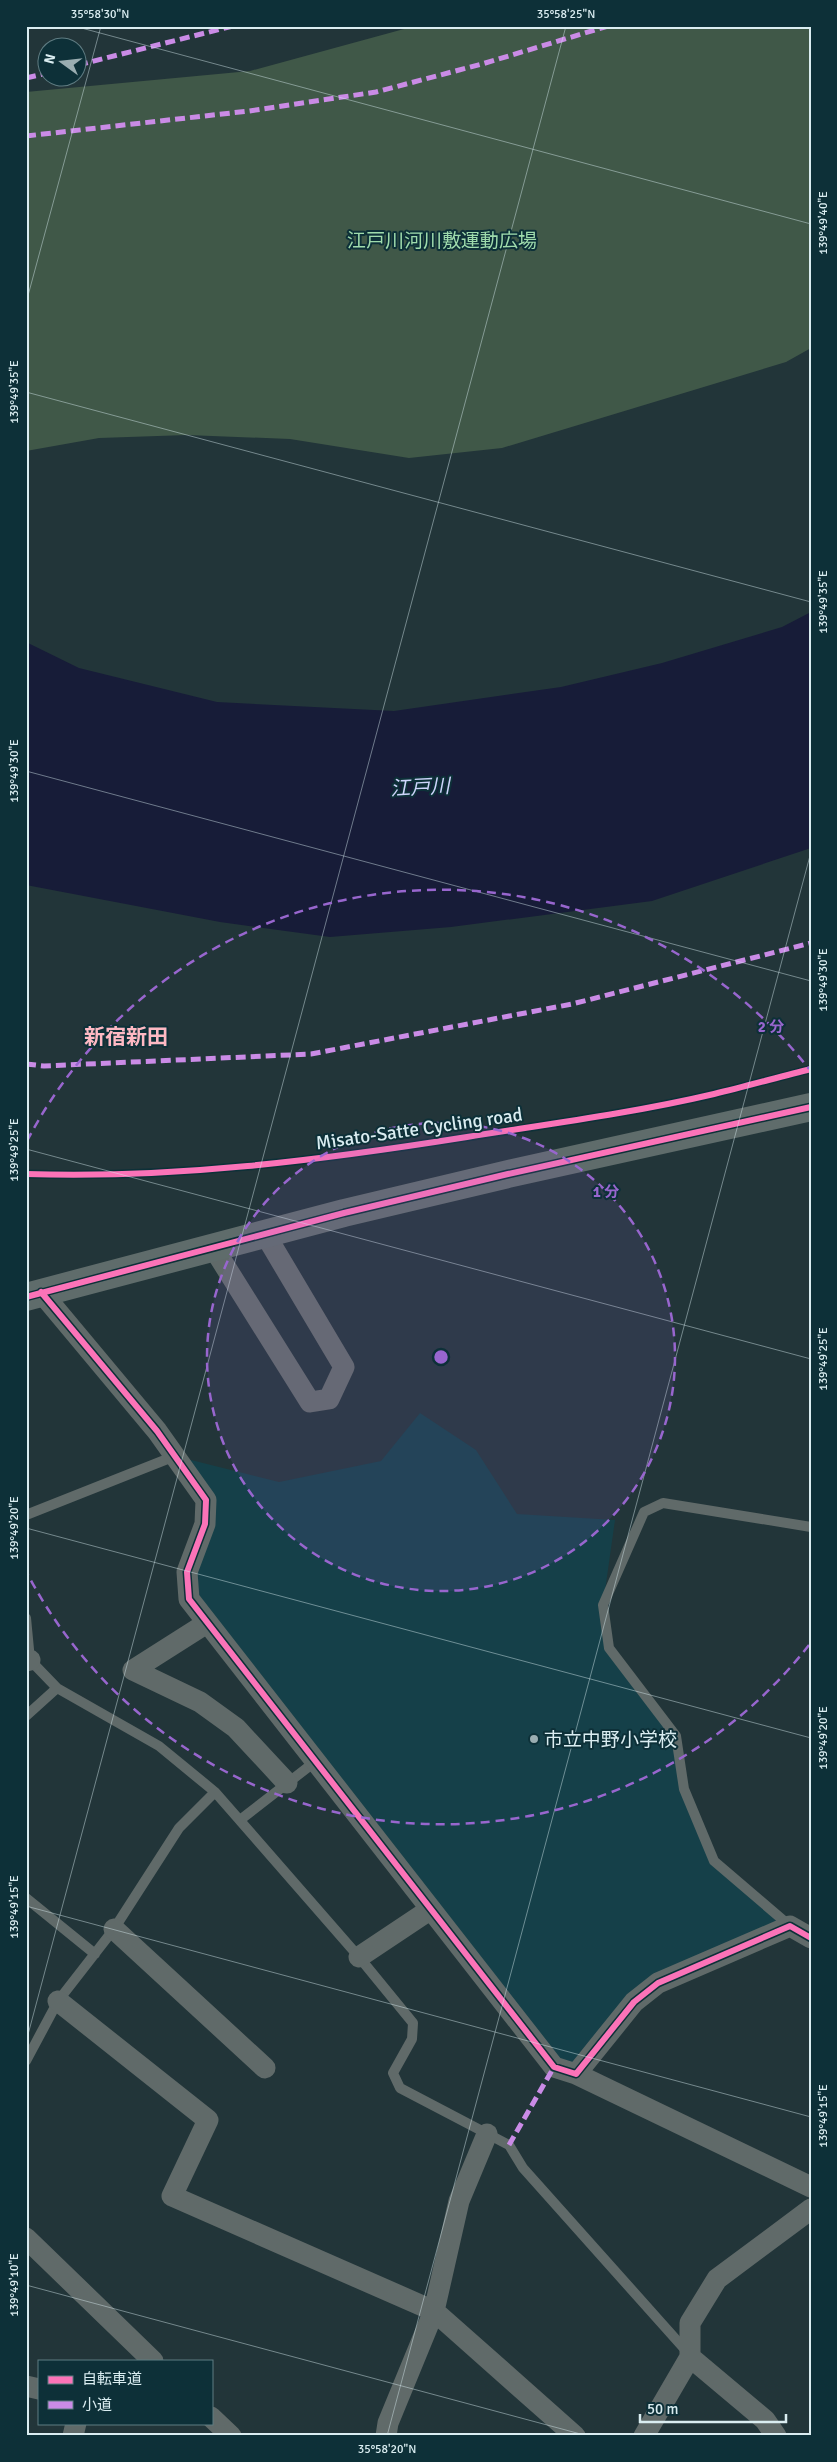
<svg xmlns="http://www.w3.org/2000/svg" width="837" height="2462" viewBox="0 0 837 2462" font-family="Signika,'Noto Sans JP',sans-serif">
<rect width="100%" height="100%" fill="#223539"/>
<path fill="#154049" d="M420 1413 476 1450 517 1514 615 1520 603 1605 609 1648 676 1736 684 1789 714 1861 790 1926 658 1983 585 2064 554 2067 189 1599 205 1524 175 1456 279 1482 381 1461Z"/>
<path fill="#405848" d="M415 26H811V348L786 362 502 448 409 458 290 439 187 435 99 438 26 451V92L250 71Z"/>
<path fill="#171c38" d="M811 612V848L652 901 451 927 330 937 220 922 26 885V642L79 668 217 702 394 711 561 687 662 663 782 627Z"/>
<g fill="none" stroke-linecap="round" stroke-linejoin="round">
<path stroke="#606a69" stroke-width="10" d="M26 1515 175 1456
M26 1618 30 1660 57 1688
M26 1716 57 1688 159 1746 215 1792 359 1957 413 2023 412 2039 393 2073 400 2088 509 2145 523 2168 689 2354
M240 1820 316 1761
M26 1898 95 1954
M790 1926 714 1861 684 1789 676 1736 609 1648 603 1605 644 1512 663 1503 811 1527
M26 2061 58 2001 114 1929 179 1828 215 1792"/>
<path stroke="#606a69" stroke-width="21" d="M213 1247 310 1402 329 1399 344 1367 265 1234
M41 1292 157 1431 206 1500 205 1524 187 1572 189 1599 554 2067 576 2074 634 2002 658 1983 790 1926 811 1938
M207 1623 133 1670 200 1702 236 1728 287 1783
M26 1661 30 1660
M114 1929 265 2068
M359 1957 431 1909
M58 2001 208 2120 172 2196 434 2311 575 2436
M576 2074 811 2187
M26 2238 153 2361
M690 2357 765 2420 776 2436
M26 2386 39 2389
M211 2417 231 2436
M73 2436 76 2423
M386 2436 388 2423 434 2311 459 2201 487 2134
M644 2436 690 2357V2323L717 2279 811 2209"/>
<path stroke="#5f6c6b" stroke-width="28" d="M26 1297 344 1213 508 1174 811 1107"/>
<path stroke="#ca8be6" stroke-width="5" stroke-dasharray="10 5" stroke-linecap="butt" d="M78 65 233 26
M26 78 48 73
M26 136 249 111 376 92 482 64 608 26
M26 1064 44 1066 311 1054 572 1004 811 943
M509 2145 554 2067"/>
<defs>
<path id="cycleway" d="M26 1174C174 1179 322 1160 467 1137 549 1124 633 1113 714 1094 747 1086 779 1077 811 1069
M41 1292 157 1431 206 1500 205 1524 187 1572 189 1599 554 2067 576 2074 634 2002 658 1983 790 1926 811 1938
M26 1297 344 1213 508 1174 811 1107"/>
</defs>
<use href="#cycleway" stroke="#0d3038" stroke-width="9"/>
<use href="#cycleway" stroke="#fb73b8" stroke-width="6"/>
</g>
<path fill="none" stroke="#daedf1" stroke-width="1" stroke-opacity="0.45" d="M74 26 811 224M26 303 101 26M26 392 811 602M26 771 811 981M26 1149 811 1359M26 1528 811 1738M26 1906 811 2117M26 2042 566 26M26 2285 588 2436M387 2436 811 852"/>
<circle cx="441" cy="1357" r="234" fill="#9866ce" fill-opacity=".12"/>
<g fill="none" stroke="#9866ce" stroke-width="2.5" stroke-dasharray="9 6">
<circle cx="441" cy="1357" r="234"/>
<path d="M809 1645A467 467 0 0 1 27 1573M27 1141A467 467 0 0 1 809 1069"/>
</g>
<circle fill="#9aadb1" stroke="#0d3038" stroke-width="2" cx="534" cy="1739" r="5"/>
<g text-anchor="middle" stroke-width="4" stroke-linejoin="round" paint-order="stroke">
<g font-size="19" fill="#9fdbac" stroke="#0d3038">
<text x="442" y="247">江戸川河川敷運動広場</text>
</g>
<g font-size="19" fill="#daedf1" stroke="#0d3038">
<text transform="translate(419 1128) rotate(-8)" y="7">Misato-Satte Cycling road</text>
</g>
<g font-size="19" fill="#daedf1" stroke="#0d3038" text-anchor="start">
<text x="544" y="1746">市立中野小学校</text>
</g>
<g font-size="20" font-style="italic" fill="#cdd4fb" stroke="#0d3038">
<text transform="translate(420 787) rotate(-3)" y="7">江戸川</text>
</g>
<g font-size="21" font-weight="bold" fill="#feb9c3" stroke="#0d3038">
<text x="126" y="1044">新宿新田</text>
</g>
</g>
<circle cx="441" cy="1357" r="8" fill="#9866ce" stroke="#0d3038" stroke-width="2.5"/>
<g font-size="15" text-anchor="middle" font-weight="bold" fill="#9866ce" stroke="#0d3038" stroke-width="4" stroke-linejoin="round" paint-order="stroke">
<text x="771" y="1032">2 分</text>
<text x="606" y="1197">1 分</text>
</g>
<rect width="837" height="2462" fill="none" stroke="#0d3038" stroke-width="55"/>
<rect x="38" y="2360" width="175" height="65" fill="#0d3038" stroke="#5f7c82"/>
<rect x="48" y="2376" width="25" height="8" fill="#fb73b8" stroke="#5f7c82"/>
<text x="82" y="2384" font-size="15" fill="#daedf1">自転車道</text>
<rect x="48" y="2401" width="25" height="8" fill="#ca8be6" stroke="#5f7c82"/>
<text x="82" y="2410" font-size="15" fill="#daedf1">小道</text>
<g transform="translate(62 62) rotate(285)"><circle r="24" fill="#0d3038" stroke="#5f7c82"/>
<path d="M0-4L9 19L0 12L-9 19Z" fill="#9aadb1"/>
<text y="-8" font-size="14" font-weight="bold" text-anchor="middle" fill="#daedf1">N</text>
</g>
<path d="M640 2414v8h146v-8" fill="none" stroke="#daedf1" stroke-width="2.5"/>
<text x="647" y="2414" font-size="15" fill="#daedf1" stroke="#0d3038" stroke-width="4" paint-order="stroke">50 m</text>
<rect x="28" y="28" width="782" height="2406" fill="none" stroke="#daedf1" stroke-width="2"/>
<g font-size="12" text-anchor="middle" fill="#daedf1">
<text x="100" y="18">35°58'30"N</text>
<text x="566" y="18">35°58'25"N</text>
<text transform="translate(823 223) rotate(-90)" y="4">139°49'40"E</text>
<text transform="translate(14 392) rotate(-90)" y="4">139°49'35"E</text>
<text transform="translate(823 602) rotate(-90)" y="4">139°49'35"E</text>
<text transform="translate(14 771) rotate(-90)" y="4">139°49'30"E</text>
<text transform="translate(823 980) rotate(-90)" y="4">139°49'30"E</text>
<text transform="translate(14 1150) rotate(-90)" y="4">139°49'25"E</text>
<text transform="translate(823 1359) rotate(-90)" y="4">139°49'25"E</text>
<text transform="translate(14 1528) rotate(-90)" y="4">139°49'20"E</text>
<text transform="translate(823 1738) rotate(-90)" y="4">139°49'20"E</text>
<text transform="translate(14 1907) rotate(-90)" y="4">139°49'15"E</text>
<text transform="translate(823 2116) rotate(-90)" y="4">139°49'15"E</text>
<text transform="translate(14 2285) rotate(-90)" y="4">139°49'10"E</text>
<text x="387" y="2453">35°58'20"N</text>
</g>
</svg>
